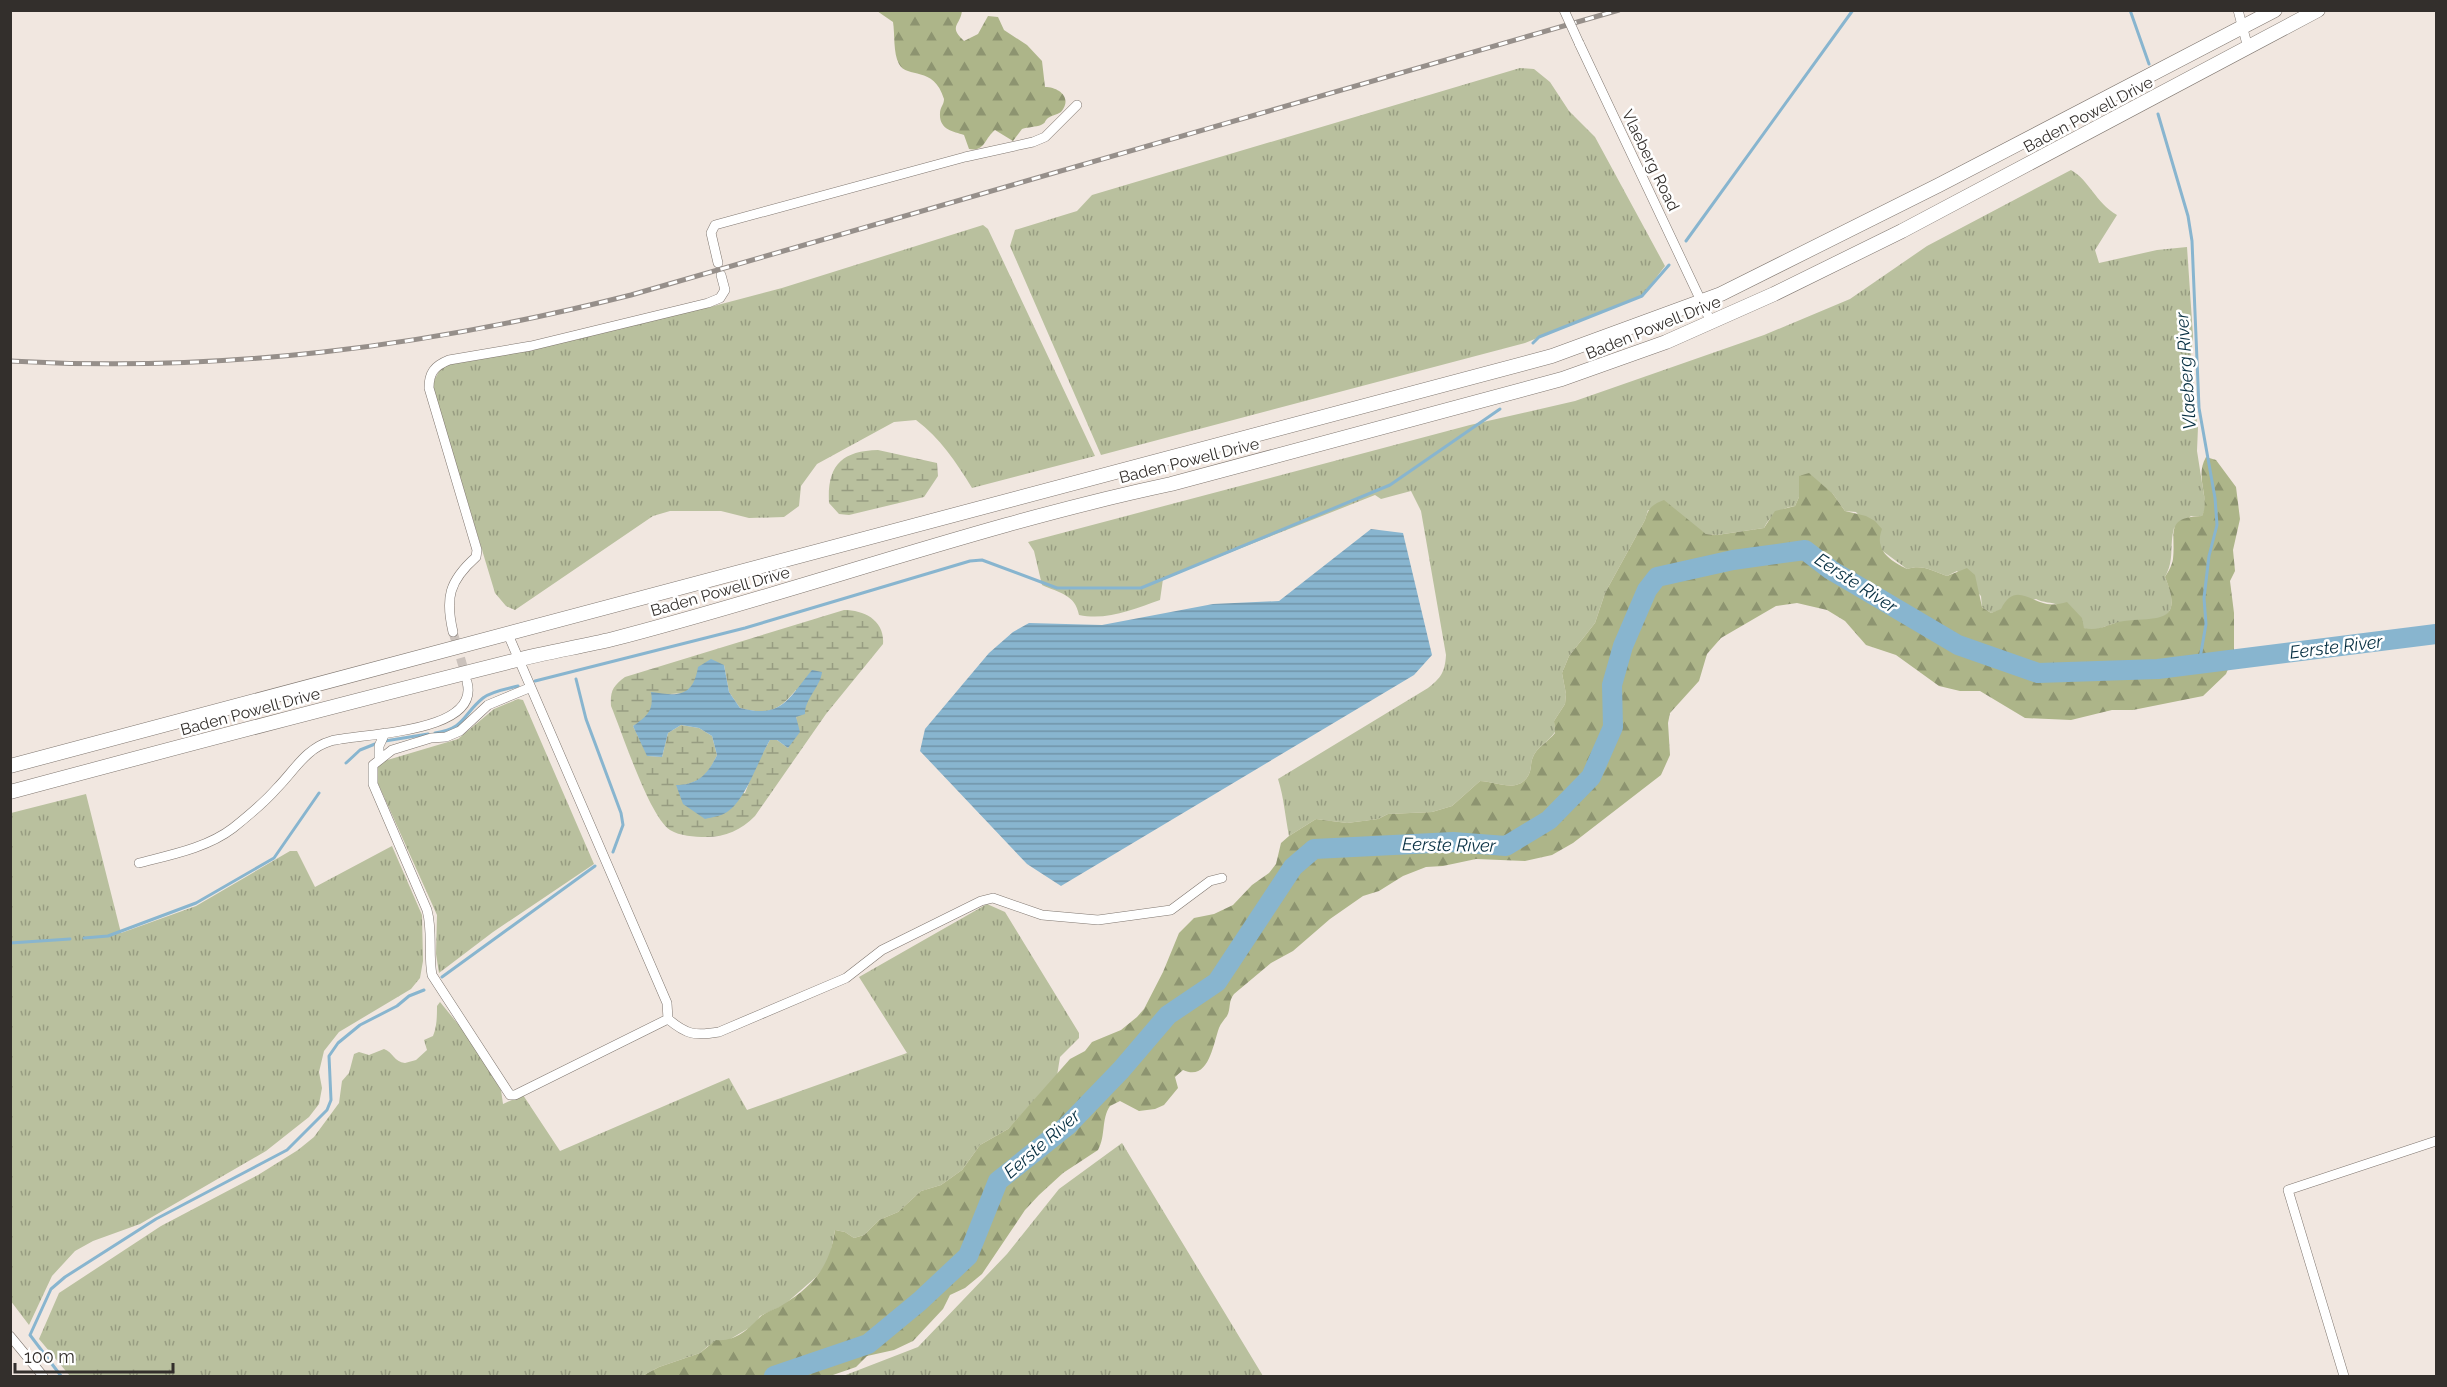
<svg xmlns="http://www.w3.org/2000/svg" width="2447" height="1387" viewBox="0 0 2447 1387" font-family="Raleway,sans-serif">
<defs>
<pattern id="grass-tufts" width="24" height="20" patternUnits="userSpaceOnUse" patternTransform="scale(1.5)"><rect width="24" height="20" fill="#b9c09e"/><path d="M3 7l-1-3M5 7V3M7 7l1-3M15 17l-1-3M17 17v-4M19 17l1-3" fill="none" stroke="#979c81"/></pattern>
<pattern id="forest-firs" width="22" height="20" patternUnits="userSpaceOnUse" patternTransform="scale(1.5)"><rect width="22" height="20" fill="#adb589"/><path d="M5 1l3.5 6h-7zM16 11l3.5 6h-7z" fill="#8d9470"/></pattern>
<pattern id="wetland-marsh" width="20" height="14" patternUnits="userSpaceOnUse" patternTransform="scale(1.5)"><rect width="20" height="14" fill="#b9c09e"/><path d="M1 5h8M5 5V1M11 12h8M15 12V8" fill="none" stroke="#979c81"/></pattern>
<pattern id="water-rules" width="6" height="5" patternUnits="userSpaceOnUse" patternTransform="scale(1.5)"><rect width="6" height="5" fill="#88b5cf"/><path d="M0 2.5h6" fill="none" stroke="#7094a8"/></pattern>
</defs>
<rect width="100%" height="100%" fill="#f1e7e0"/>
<path fill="url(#grass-tufts)" d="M1520 68 1534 69 1550 82 1569 111 1595 137 1665 266 1643 295 1525 343 1101 455 1010 246 1015 230 1077 211 1092 195Z
M2071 170C2090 181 2095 202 2117 215L2095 250 2099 263 2157 250 2187 247 2193 336 2190 366 2193 372 2195 410 2198 427 2197 451 2206 508 2202 516H2191L2174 528C2169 547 2175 559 2165 577 2186 627 2153 619 2117 623 2106 624 2097 633 2086 629 2075 625 2068 611 2058 605 2052 602 2043 603 2036 599L1991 613 1982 607 1981 596 1957 571 1947 576C1932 571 1923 564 1907 569L1880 549 1878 539 1856 512 1845 511 1833 494 1799 476V497L1795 506C1781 508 1770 515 1764 528L1717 535 1706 534 1697 528 1648 510 1645 520 1605 593 1595 623 1569 656 1562 673 1566 694 1565 704 1554 721 1555 732C1549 741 1536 748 1533 757 1530 763 1532 770 1528 776 1517 794 1495 781 1480 781L1452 806 1432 812 1388 814 1378 819 1347 823 1316 819 1289 836C1285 816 1284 798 1278 779L1428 688C1441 678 1445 672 1446 655L1421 511 1411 491 1381 499 1375 495 1163 579 1160 600C1134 609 1107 621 1079 615 1075 594 1059 593 1042 585L1034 551 1028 542 1470 425 1575 401 1764 335 1850 299 1927 246Z
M983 225 988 229 1095 456 972 488C956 462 940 438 916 420L894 422 817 464 801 486 799 506 784 517 749 518 721 511H670L653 516 515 610 506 606 495 593 432 384 442 366 710 307 782 288Z
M518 699 523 700 594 864 493 932 439 973 436 954 437 915 376 779 377 767 384 761 458 739 494 709Z
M86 794 121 933 196 906 290 851H297L315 887 392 846 422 915 423 961 420 978 411 989 339 1032 324 1051 319 1072 322 1088 319 1104 309 1117 266 1151 140 1224 93 1241 75 1251 52 1276 29 1325 10 1300 11 813Z
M987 904 1005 912 1079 1033V1038L1060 1057 1057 1076 1008 1129 980 1145 962 1170 941 1185 921 1191 898 1212 879 1220 864 1235 854 1238 845 1232 835 1230 829 1261 816 1277 784 1305 760 1316 754 1325 727 1341 708 1346 700 1353 659 1367 642 1376H70L39 1339 59 1293 161 1226 258 1175 298 1150 314 1137 339 1103 342 1081 349 1073 354 1054 359 1052 369 1055 384 1049C393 1052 394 1062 405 1063L416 1060 427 1050 424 1040 433 1036C437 1027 437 1015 437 1006L440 1002 467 1035 501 1090 503 1104 523 1095 560 1151 729 1078 747 1110 907 1053 859 977Z
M1122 1143 1263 1376H843L918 1347 1007 1254 1059 1189Z"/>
<path fill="url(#forest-firs)" d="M877 11H962C960 26 948 26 964 41L978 34 988 16 998 17 1004 30 1027 45 1042 61 1045 87C1059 87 1073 98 1061 112 1057 115 1052 115 1048 118 1043 123 1047 122 1041 125 1036 127 1028 127 1022 129L1013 141 995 130C984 139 985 152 969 149L964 135C953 131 939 130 940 113 940 107 944 105 944 99 934 65 907 79 899 64 893 53 895 34 893 22Z
M2206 457 2216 460 2236 487 2240 519 2233 550 2235 571 2230 581 2234 613V655L2226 674 2203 696 2133 710H2112L2071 720 2025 718 1980 691H1960L1939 686 1896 655 1866 645 1845 621 1827 610 1797 603 1776 606 1721 638 1707 654 1699 681 1670 713 1668 723 1670 755 1661 775 1573 843 1552 855 1525 861 1476 859 1443 866 1426 867 1403 876 1379 891 1363 896 1330 919 1293 951 1271 963 1234 994C1228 1001 1231 1009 1227 1016 1224 1020 1221 1023 1219 1028 1213 1044 1209 1082 1183 1070L1175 1077 1178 1088 1164 1105 1155 1109 1139 1111 1120 1101 1110 1106C1101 1119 1106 1136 1098 1150L1063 1173 1039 1195 1025 1210 982 1274 965 1288 950 1295 943 1309 913 1341 894 1350 867 1356 856 1367 830 1376H642L659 1367 700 1353 716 1340C735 1342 747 1330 759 1318 766 1311 777 1309 784 1304 814 1285 830 1266 835 1230L845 1232 854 1238 864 1235 879 1220 898 1212 921 1191 941 1185 962 1170 980 1145 1008 1129 1070 1059 1085 1051 1092 1042 1121 1030 1137 1017 1144 1009 1163 972 1179 933 1194 918 1214 914 1233 905 1252 885 1269 873 1276 864 1281 843 1289 836 1316 819 1347 823 1378 819 1388 814 1432 812 1452 806 1480 781C1495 781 1517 794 1528 776 1532 770 1530 763 1533 757 1536 748 1549 741 1555 733L1554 721 1565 704 1566 694 1562 673 1569 656 1595 623 1605 593 1645 520C1648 508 1653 504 1664 500L1706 534 1717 535 1764 528 1775 511 1795 506 1799 497V476L1809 473 1833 494 1845 511 1866 516 1875 521 1882 529C1874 550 1889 560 1907 569 1923 564 1932 571 1947 576L1967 568 1975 575 1982 607 1991 613 2001 609C2014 583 2028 600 2047 604 2054 605 2060 604 2067 602L2082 618 2084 628C2099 632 2109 623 2124 621 2159 617 2184 624 2165 577 2168 572 2172 566 2173 559 2176 534 2164 517 2202 516 2211 498 2194 478 2206 457Z"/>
<path fill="url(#wetland-marsh)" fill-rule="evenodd" d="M878 450 937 463 938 476 924 497 849 515 839 514 829 503C827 466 841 451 878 450Z
M844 610C865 610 885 621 883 644L826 714 755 816C741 830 726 837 706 837 694 837 680 836 670 830 649 816 622 732 611 706 610 691 613 686 625 677ZM724 665 729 692 740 708C769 715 777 712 796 690 796 710 799 731 788 748L777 740H770L756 765 745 793 676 786C700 783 707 777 717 755L712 736 699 728 681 725 668 733 662 757 648 756 633 726 648 717 653 704 670 694 685 693 696 682Z"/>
<path fill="url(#water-rules)" d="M1371 529 1403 533 1432 655 1414 675 1061 886 1027 864 920 751 925 729 989 653 1013 632 1029 623 1102 625 1213 604 1279 601Z
M711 659 724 665 729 692 740 708C782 719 788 699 812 670L822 672C820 688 805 698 805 714L796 717 800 732 788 748 777 740H770C758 760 746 800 727 812 722 816 712 817 705 819L683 804 676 785C698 785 708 774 717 755L712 736 699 728 681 725 668 733 662 757 647 756 633 726C648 716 654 710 651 692 677 696 693 698 698 667Z"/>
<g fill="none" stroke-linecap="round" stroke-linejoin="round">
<path stroke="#88b5cf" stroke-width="3" d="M2130 10 2149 64
M2158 114 2188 216 2192 241 2199 408 2215 498 2217 525 2209 556 2204 598 2206 624 2199 664
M1686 241 1853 10
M1533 343 1539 337 1642 296 1669 265
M576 679 586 719 621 813 623 825 613 852
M535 681 745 628 970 561 982 560 1057 588H1141L1390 485 1500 409
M435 733C466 728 462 715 483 698 492 691 507 689 518 686
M385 741 428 734
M346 763 360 750 375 744
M84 938 108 936 196 903 274 858 319 793
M10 943 70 939
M442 977 595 866
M61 1376 30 1335 51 1289 65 1277 156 1219 287 1150 327 1110 331 1100 329 1056 338 1043 360 1025 397 1006 409 996 424 990"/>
<path stroke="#88b5cf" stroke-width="20" d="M774 1376 868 1344 920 1301 968 1256 998 1181 1067 1126 1121 1070 1168 1015 1217 982 1293 867 1314 849 1453 842 1506 846 1549 820 1591 777 1613 727 1612 685 1623 646 1647 590 1657 577 1733 560 1805 550 1831 570 1958 645 2038 673 2158 669 2436 634"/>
<path stroke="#cbc2bc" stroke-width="9" stroke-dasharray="9 4.5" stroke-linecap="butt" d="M453 632 466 677"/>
<defs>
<path id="street" d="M2238 10 2248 48
M1579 43 1711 322
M718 263 711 233 715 225 965 157 1033 142 1045 137 1077 105
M453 632C445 598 449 581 476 557L477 550 429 388C429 373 434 366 449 360L531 346 708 303 720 298 725 290 721 275
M507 632 667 1003 668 1019C687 1035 695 1036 719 1032L846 978 882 950 981 901 993 898 1042 915 1098 920 1171 910 1210 881 1222 878
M529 688 488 705 460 731 446 737 431 738 392 750 373 765V784L427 910C433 932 428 953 432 975L510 1095H515L668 1019
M379 757V746L385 733
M139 863C170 855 207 848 233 828 248 816 264 803 277 788 294 771 306 748 331 741 361 733 481 734 467 682
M10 1336 43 1376
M2344 1376 2288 1190 2436 1141"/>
<path id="secondary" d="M10 766 1552 356 1721 294 1939 185 2275 10
M10 792C178 747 345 703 513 661 546 652 580 647 613 639 800 591 982 524 1171 484L1562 379 1666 342 1774 294 1902 231 2318 10"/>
</defs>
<use href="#street" stroke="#7f766f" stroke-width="10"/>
<use href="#secondary" stroke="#7f766f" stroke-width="15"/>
<use href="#street" stroke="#fff" stroke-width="9"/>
<use href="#secondary" stroke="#fff" stroke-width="14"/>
<defs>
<path id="rail" d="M10 361C223 373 425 347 631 295L1619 10"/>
</defs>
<use href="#rail" stroke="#968f8a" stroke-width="5"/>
<use href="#rail" stroke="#fff" stroke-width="3" stroke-dasharray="9" stroke-linecap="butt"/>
<defs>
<path id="street-bridge" d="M1564 10 1579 43"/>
</defs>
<use href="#street-bridge" stroke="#7f766f" stroke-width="10" stroke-linecap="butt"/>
<use href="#street-bridge" stroke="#fff" stroke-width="9"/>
</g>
<g text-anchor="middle" stroke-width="5" stroke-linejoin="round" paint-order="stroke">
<g font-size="16" fill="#332f2c" stroke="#fff">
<text transform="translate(2088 114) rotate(-28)" y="6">Baden Powell Drive</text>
<text transform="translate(1651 160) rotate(64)" y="6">Vlaeberg Road</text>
<text transform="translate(1653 327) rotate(-22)" y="6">Baden Powell Drive</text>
<text transform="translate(1189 460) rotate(-14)" y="6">Baden Powell Drive</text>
<text transform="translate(720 591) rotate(-16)" y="6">Baden Powell Drive</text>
<text transform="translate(250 711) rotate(-15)" y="6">Baden Powell Drive</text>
</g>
<g font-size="18" font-style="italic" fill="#083043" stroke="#fff">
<text transform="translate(2186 371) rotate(-94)" y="6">Vlaeberg River</text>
<text transform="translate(1856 583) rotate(33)" y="6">Eerste River</text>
<text transform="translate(2336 647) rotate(-7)" y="6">Eerste River</text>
<text transform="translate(1449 845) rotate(1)" y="6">Eerste River</text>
<text transform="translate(1042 1144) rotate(-41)" y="6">Eerste River</text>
</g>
</g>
<rect width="2447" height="1387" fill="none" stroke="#332f2c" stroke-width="24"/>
<path d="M15 1363v9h158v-9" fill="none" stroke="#332f2c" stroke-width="3"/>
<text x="24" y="1363" font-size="18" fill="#332f2c" stroke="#ffffff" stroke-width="4.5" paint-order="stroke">100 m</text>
</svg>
